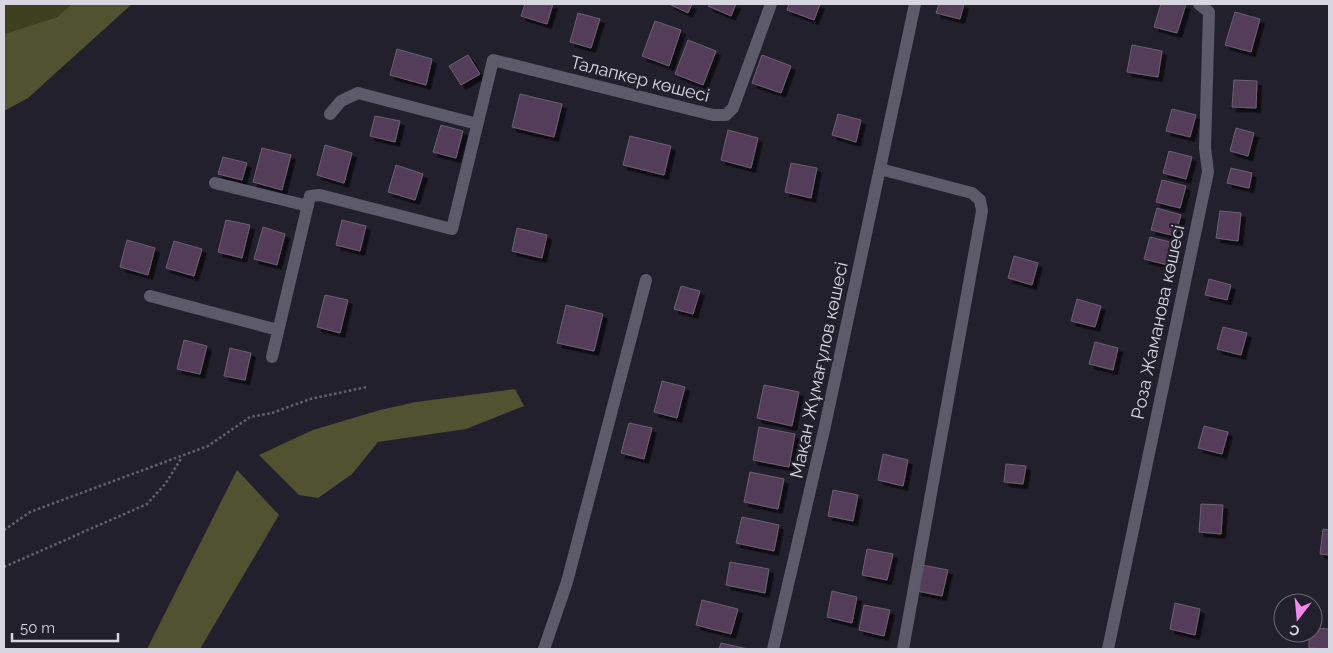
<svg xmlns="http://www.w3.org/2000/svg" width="1333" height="653" viewBox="0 0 1333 653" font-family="Raleway,sans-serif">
<defs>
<filter id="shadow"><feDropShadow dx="4.5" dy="4.5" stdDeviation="0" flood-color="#0009"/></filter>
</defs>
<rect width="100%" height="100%" fill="#23202e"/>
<path fill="#3e3f1e" d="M4 4H72L57 17 4 34Z"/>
<path fill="#515230" d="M72 4H132L28 98 4 111V34L57 17Z
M515 389 524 406 466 429 378 442 352 474 318 498 299 495 259 455 313 430 380 410 416 402Z
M237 470 279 515 200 649H147Z"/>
<path fill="#523e59" stroke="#6b606f" filter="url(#shadow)" d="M525 4H553L547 24 521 16Z
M669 4H692L688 13Z
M709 4H736L731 16 708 6Z
M789 4H820L814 20 787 10Z
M939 4H964L960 19 936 13Z
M1161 4H1186L1177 33 1154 27Z
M1235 12 1260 19 1251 52 1225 45Z
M578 13 600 19 591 48 570 42Z
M655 21 681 30 669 66 642 56Z
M688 40 716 51 703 85 675 74Z
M1132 45 1162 51 1158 77 1127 72Z
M397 49 432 59 426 85 390 75Z
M468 55 480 74 461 85 449 66Z
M762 55 791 66 781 93 752 83Z
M1234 80 1257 81 1256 108 1232 107Z
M520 94 562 104 554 137 512 127Z
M1172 109 1196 115 1190 137 1166 131Z
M838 114 861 120 856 142 832 135Z
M375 116 400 121 395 142 370 136Z
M441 125 463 131 456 158 433 152Z
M1236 128 1254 133 1248 156 1230 151Z
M728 130 758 138 751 168 721 160Z
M630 136 671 146 664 175 623 165Z
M325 145 352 153 344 183 317 175Z
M262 148 291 155 282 190 253 182Z
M1169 151 1192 157 1186 179 1163 173Z
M223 157 247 163 242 180 218 174Z
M791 163 817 168 811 198 785 192Z
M396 165 423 174 415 200 388 192Z
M1231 168 1252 173 1249 188 1227 183Z
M1162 180 1186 186 1180 208 1156 202Z
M1157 208 1181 215 1175 236 1151 230Z
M1220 211 1241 213 1238 241 1216 238Z
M226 220 250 225 242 258 218 252Z
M342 220 366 226 360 251 336 245Z
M263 227 285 234 277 265 254 259Z
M517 228 547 235 542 258 512 251Z
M1150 237 1174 243 1168 265 1144 259Z
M127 240 155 248 148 275 120 267Z
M174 241 202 249 194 276 166 268Z
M1014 256 1038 263 1032 285 1008 278Z
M1209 279 1231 285 1227 300 1205 295Z
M681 286 700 291 693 314 674 309Z
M325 295 348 300 340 333 317 327Z
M1077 299 1101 306 1095 327 1071 321Z
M566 305 603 314 594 351 557 343Z
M1223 327 1247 333 1241 355 1217 349Z
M184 340 207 346 200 374 177 369Z
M1095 342 1118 348 1113 370 1089 364Z
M230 348 251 353 245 380 224 376Z
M662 381 685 387 677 418 654 412Z
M764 385 799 392 792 426 757 418Z
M629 423 652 428 644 459 621 453Z
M1204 426 1228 432 1222 454 1198 448Z
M759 427 795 434 789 467 753 460Z
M883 454 908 460 903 486 878 480Z
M1006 464 1026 466 1023 484 1004 482Z
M750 472 784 479 778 509 744 502Z
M833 490 858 495 853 521 828 516Z
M1201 504 1223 505 1221 534 1199 532Z
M742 517 779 525 774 551 736 543Z
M1323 529 1329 530V555L1320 554Z
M867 549 893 554 887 580 862 575Z
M730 562 769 569 765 593 726 585Z
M922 565 948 570 942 596 917 591Z
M832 591 857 597 852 623 827 617Z
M702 600 738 609 731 634 696 625Z
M1175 603 1200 609 1195 635 1170 629Z
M864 605 890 610 884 636 859 630Z
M1313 628 1329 629V649L1309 648V633H1313Z
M721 643 748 649H719Z"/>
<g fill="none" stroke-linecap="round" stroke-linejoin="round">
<path stroke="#65626f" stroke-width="2.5" stroke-dasharray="2.5 2.5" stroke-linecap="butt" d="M4 530 30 512 208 446 250 417 272 413 310 399 367 387
M4 567 147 504 166 483 182 457"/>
<path stroke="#5d5a6a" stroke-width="12" d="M330 114 341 101 358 93 477 124
M880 169 972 193 980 200 982 211 903 649
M215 183 308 206
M150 296 278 330
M272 357 310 196 320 195 452 229 493 60 713 115H726L733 108 771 4
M544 649 567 582 646 280
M773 649 825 426 915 4
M1108 649 1208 172 1205 148 1209 12 1199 4"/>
</g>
<g text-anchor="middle" stroke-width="4.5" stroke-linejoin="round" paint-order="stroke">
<g font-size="18" fill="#d8d6e0" stroke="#23202e">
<text transform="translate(640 79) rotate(14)" y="6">Талапкер көшесі</text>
<text transform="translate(1158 322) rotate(-78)" y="6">Роза Жаманова көшесі</text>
<text transform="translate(819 370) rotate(-78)" y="6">Мақан Жұмағұлов көшесі</text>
</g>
</g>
<rect width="1333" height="653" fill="none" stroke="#d8d6e0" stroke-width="10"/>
<g transform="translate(1298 618) rotate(196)"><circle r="24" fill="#23202e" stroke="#6b6975"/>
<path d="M0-4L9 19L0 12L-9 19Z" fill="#f489ef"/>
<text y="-8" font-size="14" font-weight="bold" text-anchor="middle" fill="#d8d6e0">С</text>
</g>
<path d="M12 633v8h106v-8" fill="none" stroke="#d8d6e0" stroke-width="2.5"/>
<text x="20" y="633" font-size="15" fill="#d8d6e0" stroke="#23202e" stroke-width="4" paint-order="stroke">50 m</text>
</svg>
